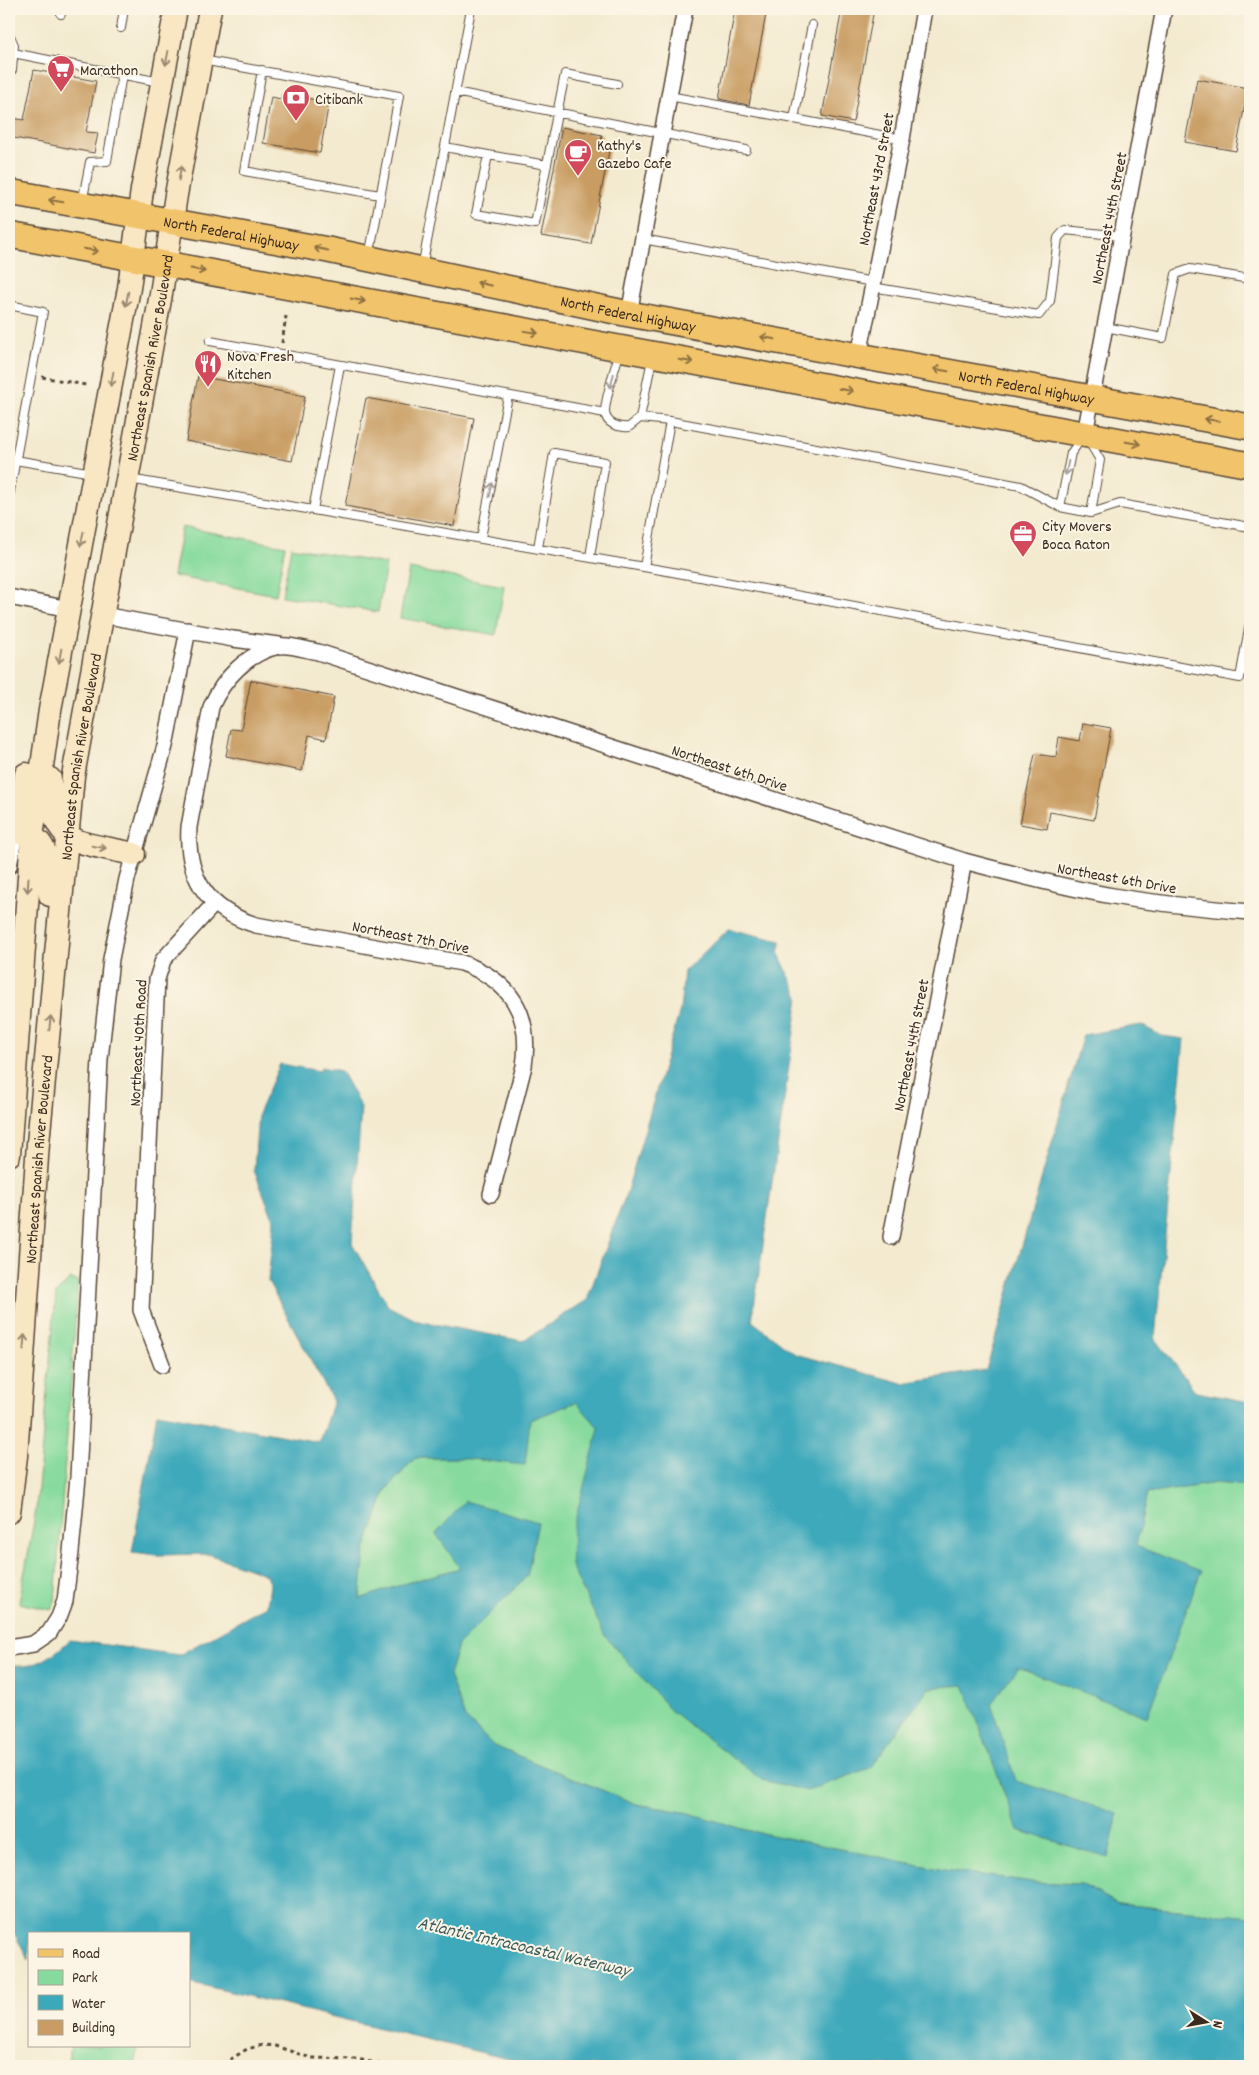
<svg xmlns="http://www.w3.org/2000/svg" width="1259" height="2075" viewBox="0 0 1259 2075" font-family="Dekko,sans-serif">
<rect width="100%" height="100%" fill="#fcf5e5"/>
<filter id="ink" filterUnits="userSpaceOnUse"><feTurbulence type="fractalNoise" baseFrequency=".02" numOctaves="2"/><feDisplacementMap in="SourceGraphic" scale="10" xChannelSelector="R" yChannelSelector="G"/><feConvolveMatrix kernelMatrix="1 2 1 2 8 2 1 2 1" color-interpolation-filters="sRGB"/></filter>
<filter id="wash" filterUnits="userSpaceOnUse"><feTurbulence type="fractalNoise" baseFrequency=".0096" numOctaves="4" result="noise"/><feDisplacementMap in="SourceGraphic" scale="20" xChannelSelector="R" yChannelSelector="G"/><feGaussianBlur stdDeviation="1.12" result="paint"/><feColorMatrix in="noise" values="0 0 0 0 0 0 0 0 0 0 0 0 0 0 0 0 0 1.4 0 .05"/><feComposite in="paint" operator="in"/></filter>
<g filter="url(#wash)">
<rect width="100%" height="100%" fill="#f3eacf"/>
<path fill="#86da9d" stroke="#60825e" d="M182 527 285 546 276 595 173 576Z
M291 547 386 564 378 612 282 596Z
M409 569 504 586 496 635 400 618Z
M70 1279 78 1281 55 1601 51 1610 19 1603 36 1510 56 1294Z
M576 1402 1147 1493 1216 1483 1250 1486V1917L1118 1904 1081 1884 1033 1882 944 1870 746 1830 689 1813 636 1804 494 1746 465 1718 449 1675 458 1645 527 1576 538 1522 460 1568 406 1583 360 1599 365 1550 386 1490 415 1458H460L530 1420Z
M71 2046H138L134 2066H72L67 2065Z"/>
<path fill="#3ca9bb" stroke="#3c6a6c" d="M729 929 781 941 779 954 799 997 752 1321 795 1354 902 1383 986 1370 1083 1035 1141 1025 1162 1036 1184 1039 1155 1338 1196 1392 1250 1402V1486L1216 1483 1147 1494 1136 1546 1201 1571 1147 1717 1018 1667 991 1704 1016 1781 1118 1814 1108 1858 1018 1830 964 1685 929 1688 870 1768 807 1791 762 1780 670 1710 605 1636 571 1566 573 1528 599 1428 576 1402 530 1420 525 1465 460 1458H415L386 1490 365 1550 360 1599 406 1583 460 1568 436 1534 465 1501 538 1522 527 1576 458 1645 449 1675 465 1718 494 1746 636 1804 689 1813 746 1830 944 1870 1033 1882 1081 1884 1118 1904 1250 1917V2066H537L189 1982V1934H29V1960L15 1935 9 1932V1665C35 1670 51 1657 70 1640L179 1655 267 1606 270 1585 266 1575 254 1570 208 1554 158 1555 132 1552 157 1413 319 1442 333 1401 268 1281 274 1221 254 1170 258 1114 280 1064 320 1071 321 1067 341 1071 361 1107 352 1243 388 1306 418 1321 523 1341 587 1300 627 1191 680 1010 684 971Z"/>
<g id="blocks">
<path fill="#c89c62" d="M735 9H767L749 105 719 99Z
M842 9H874L853 122 822 116Z
M34 70 96 81 86 132 98 133 94 153 9 137 12 118 24 120Z
M1197 79 1248 88 1236 151 1185 142Z
M282 94 329 102 320 153 263 143 271 97 281 99Z
M562 127 602 135 600 145 610 146 591 244 541 236Z
M198 376 305 396 292 461 186 441Z
M366 398 474 418 454 526 345 506Z
M251 680 334 697 326 739 309 735 302 771 226 756 231 729 241 730Z
M1083 723 1111 728 1094 820 1050 812 1047 829 1020 824 1035 754 1056 757 1059 737 1080 741Z"/>
</g>
</g>
<g filter="url(#ink)">
<use href="#blocks" fill-opacity="0" stroke="#574739" stroke-width="1"/>
<g fill="none" stroke-linecap="round" stroke-linejoin="round">
<defs>
<path id="service" d="M61 14 62 9
M121 28 124 9
M9 34 14 45 12 70
M13 53 160 82
M202 60 399 96 369 257
M262 70 244 171 380 195
M9 85 10 81
M455 92 746 150
M669 96 794 119 812 25
M794 119 902 139
M445 147 488 155
M547 165 488 155 476 214 535 224 565 74 617 84
M82 203 90 162 107 161 122 75
M643 239 873 282
M422 268 471 9
M872 287 1039 315 1050 301 1058 238 1065 230 1122 236
M9 305 43 312 9 496
M1105 327 1163 338 1176 274 1190 269 1250 279
M210 341 605 413
M620 351C616 365 605 398 605 412 606 425 620 428 629 427L640 418 670 421 1021 486 1060 507 1091 513 1120 504 1250 527
M640 418 652 359
M1088 440 1100 460 1091 513
M9 459 93 473
M129 479 313 510 340 365
M1060 507 1071 453 1082 438
M313 510 667 571 1240 678 1250 623
M481 538 508 396
M538 548 554 453 605 462 590 557
M644 567 670 421"/>
<path id="minor" d="M629 314 685 9
M859 355 902 139 924 9
M1085 434 1164 9
M9 597 69 609
M103 615 233 639 279 645
M9 866 15 832
M491 1194 524 1066C532 1014 511 981 462 963L256 925C207 910 186 877 189 827L211 707C223 679 247 653 279 646 290 644 306 650 318 652L964 861C1013 874 1063 887 1113 896 1158 904 1204 908 1250 912
M891 1237 964 861
M162 1365 141 1310 157 979 163 960 214 904
M9 1648 33 1644 49 1633 59 1617 65 1601 71 1552 78 1477 100 1059 111 959 127 879 165 746 188 630"/>
<g id="secondary">
<path d="M26 774 15 832C20 833 26 834 31 836 51 845 49 876 50 895"/>
<path d="M50 779C50 848 78 841 134 854"/>
<path d="M9 1155 32 836 50 710 129 288 142 190 176 9"/>
<path id="s1" d="M9 1512 16 1456 38 1143 73 776 161 294 176 195 210 9"/>
</g>
<g id="primary">
<path id="s2" d="M9 192 328 250 629 314 1250 427"/>
<path d="M9 235 1250 465"/>
</g>
</defs>
<use href="#service" stroke="#574739" stroke-width="10"/>
<use href="#minor" stroke="#574739" stroke-width="18"/>
<use href="#secondary" stroke="#574739" stroke-width="25"/>
<use href="#primary" stroke="#574739" stroke-width="28"/>
<path stroke="#574739" stroke-width="3" stroke-dasharray="4 4" stroke-linecap="butt" d="M282 343 286 316
M42 377 86 385
M223 2064 247 2049 263 2045 275 2046 311 2058 357 2059 389 2066
M338 2066 339 2058"/>
<use href="#service" stroke="#fff" stroke-width="8"/>
<use href="#minor" stroke="#fff" stroke-width="15"/>
<use href="#secondary" stroke="#f9e7c3" stroke-width="22"/>
<use href="#primary" stroke="#f1c36a" stroke-width="25"/>
</g>
<defs><path id="oneway-shaft" d="M-6 0H5M1.5-3L5.5 0L1.5 3" fill="none" stroke-width="1.6" stroke-linecap="round" stroke-linejoin="round" transform="scale(1.25)"/></defs>
<g stroke="#9a8870">
<use href="#oneway-shaft" transform="translate(167 58) rotate(101)"/>
<use href="#oneway-shaft" transform="translate(180 173) rotate(-80)"/>
<use href="#oneway-shaft" transform="translate(127 299) rotate(100)"/>
<use href="#oneway-shaft" transform="translate(112 379) rotate(101)"/>
<use href="#oneway-shaft" transform="translate(82 539) rotate(101)"/>
<use href="#oneway-shaft" transform="translate(60 656) rotate(100)"/>
<use href="#oneway-shaft" transform="translate(99 847) rotate(9)"/>
<use href="#oneway-shaft" transform="translate(28 885) rotate(94)"/>
<use href="#oneway-shaft" transform="translate(50 1023) rotate(-84)"/>
<use href="#oneway-shaft" transform="translate(24 1342) rotate(-86)"/>
</g>
<g stroke="#8d6f40">
<use href="#oneway-shaft" transform="translate(56 201) rotate(-170)"/>
<use href="#oneway-shaft" transform="translate(321 249) rotate(-169)"/>
<use href="#oneway-shaft" transform="translate(91 250) rotate(10)"/>
<use href="#oneway-shaft" transform="translate(198 270) rotate(11)"/>
<use href="#oneway-shaft" transform="translate(484 284) rotate(-167)"/>
<use href="#oneway-shaft" transform="translate(358 300) rotate(11)"/>
<use href="#oneway-shaft" transform="translate(531 332) rotate(10)"/>
<use href="#oneway-shaft" transform="translate(768 338) rotate(-170)"/>
<use href="#oneway-shaft" transform="translate(686 361) rotate(10)"/>
<use href="#oneway-shaft" transform="translate(941 370) rotate(-170)"/>
<use href="#oneway-shaft" transform="translate(846 390) rotate(10)"/>
<use href="#oneway-shaft" transform="translate(1212 420) rotate(-170)"/>
<use href="#oneway-shaft" transform="translate(1133 443) rotate(10)"/>
</g>
<g stroke="#a79f9a">
<use href="#oneway-shaft" transform="translate(612 381) rotate(103)"/>
<use href="#oneway-shaft" transform="translate(1067 468) rotate(101)"/>
<use href="#oneway-shaft" transform="translate(491 490) rotate(-78)"/>
</g>
</g>
<defs>
<symbol id="supermarket-pin" viewBox="-11 -11 22 30"><path d="M0 17L-7.5 6A9.5 9.5 0 1 1 7.5 6Z" fill="#d1495b" stroke="#fcf5e5"/><path d="M-6-5.5h2.5l.6 2H6L4.5 2H-2.5L-4.4-4H-6ZM-1.5 3.2a1.3 1.3 0 1 0 .1 0ZM3 3.2a1.3 1.3 0 1 0 .1 0Z" fill="#fff"/></symbol>
<symbol id="bank-pin" viewBox="-11 -11 22 30"><path d="M0 17L-7.5 6A9.5 9.5 0 1 1 7.5 6Z" fill="#d1495b" stroke="#fcf5e5"/><path d="M-6-4H6V4H-6ZM0-2.3a2.3 2.3 0 1 0 0 4.6a2.3 2.3 0 1 0 0-4.6Z" fill="#fff"/></symbol>
<symbol id="cafe-pin" viewBox="-11 -11 22 30"><path d="M0 17L-7.5 6A9.5 9.5 0 1 1 7.5 6Z" fill="#d1495b" stroke="#fcf5e5"/><path d="M-5.5-4.5H6V0H3Q3 3.5 0 3.5H-2.5Q-5.5 3.5-5.5 0ZM3-3.2v2h1.7v-2ZM-6 4.5H4V6H-6Z" fill="#fff"/></symbol>
<symbol id="restaurant-pin" viewBox="-11 -11 22 30"><path d="M0 17L-7.5 6A9.5 9.5 0 1 1 7.5 6Z" fill="#d1495b" stroke="#fcf5e5"/><path d="M-5-6h1v4h1v-4h1v4h1v-4h1v5L-1.5 .5V6h-2V.5L-5-1ZM5-6V6H3V1.5H1.5Q1.5-4 5-6Z" fill="#fff"/></symbol>
<symbol id="office-pin" viewBox="-11 -11 22 30"><path d="M0 17L-7.5 6A9.5 9.5 0 1 1 7.5 6Z" fill="#d1495b" stroke="#fcf5e5"/><path d="M-6-3h4V-5.5h4V-3h4V5H-6ZM-1-4.5V-3h2v-1.5ZM-6 0V1H6V0Z" fill="#fff"/></symbol>
</defs>
<g fill-rule="evenodd">
<use href="#supermarket-pin" x="45" y="53" width="32" height="43"/>
<use href="#bank-pin" x="280" y="82" width="32" height="43"/>
<use href="#cafe-pin" x="562" y="137" width="32" height="43"/>
<use href="#restaurant-pin" x="192" y="348" width="32" height="43"/>
<use href="#office-pin" x="1007" y="518" width="32" height="43"/>
</g>
<g text-anchor="middle" stroke-width="4" stroke-linejoin="round" paint-order="stroke">
<g font-size="16" fill="#3b2a1e" stroke="#fcf5e5" text-anchor="start">
<text x="80" y="75">Marathon</text>
<text x="315" y="104">Citibank</text>
<text x="597" y="150">Kathy's<tspan x="597" dy="18">Gazebo Cafe</tspan></text>
<text x="227" y="361">Nova Fresh<tspan x="227" dy="18">Kitchen</tspan></text>
<text x="1042" y="531">City Movers<tspan x="1042" dy="18">Boca Raton</tspan></text>
</g>
<g font-size="16" fill="#3b2a1e" stroke="#fcf5e5">
<text transform="translate(875 179) rotate(-79)" y="6">Northeast 43rd Street</text>
<text transform="translate(1108 218) rotate(-79)" y="6">Northeast 44th Street</text>
<text dy="6" stroke="none"><textPath href="#s2" startOffset="226">North Federal Highway</textPath></text>
<text dy="6" stroke="none"><textPath href="#s2" startOffset="631">North Federal Highway</textPath></text>
<text dy="6" stroke="none"><textPath href="#s1" startOffset="1164">Northeast Spanish River Boulevard</textPath></text>
<text dy="6" stroke="none"><textPath href="#s2" startOffset="1036">North Federal Highway</textPath></text>
<text dy="6" stroke="none"><textPath href="#s1" startOffset="759">Northeast Spanish River Boulevard</textPath></text>
<text transform="translate(730 767) rotate(18)" y="6">Northeast 6th Drive</text>
<text transform="translate(1117 877) rotate(10)" y="6">Northeast 6th Drive</text>
<text transform="translate(411 936) rotate(11)" y="6">Northeast 7th Drive</text>
<text transform="translate(137 1043) rotate(-87)" y="6">Northeast 40th Road</text>
<text transform="translate(910 1045) rotate(-79)" y="6">Northeast 44th Street</text>
<text dy="6" stroke="none"><textPath href="#s1" startOffset="354">Northeast Spanish River Boulevard</textPath></text>
</g>
<g font-size="18" font-style="italic" fill="#3b5d5d" stroke="#fcf5e5">
<text transform="translate(524 1946) rotate(13)" y="6">Atlantic Intracoastal Waterway</text>
</g>
</g>
<rect width="1259" height="2075" fill="none" stroke="#fcf5e5" stroke-width="30"/>
<rect x="28" y="1932" width="162" height="115" fill="#fcf5e5" stroke="#afa495"/>
<rect x="38" y="1949" width="25" height="8" fill="#f1c36a" stroke="#afa495"/>
<text x="72" y="1958" font-size="15" fill="#3b2a1e">Road</text>
<rect x="38" y="1970" width="25" height="15" fill="#86da9d" stroke="#afa495"/>
<text x="72" y="1982" font-size="15" fill="#3b2a1e">Park</text>
<rect x="38" y="1995" width="25" height="15" fill="#3ca9bb" stroke="#afa495"/>
<text x="72" y="2008" font-size="15" fill="#3b2a1e">Water</text>
<rect x="38" y="2020" width="25" height="15" fill="#c89c62" stroke="#afa495"/>
<text x="72" y="2032" font-size="15" fill="#3b2a1e">Building</text>
<g transform="translate(1206 2022) rotate(101)" stroke="#fcf5e5" stroke-width="4" paint-order="stroke">
<path d="M0-4L9 19L0 12L-9 19Z" fill="#3b2a1e"/>
<text y="-8" font-size="14" font-weight="bold" text-anchor="middle" fill="#3b2a1e">N</text>
</g>
</svg>
